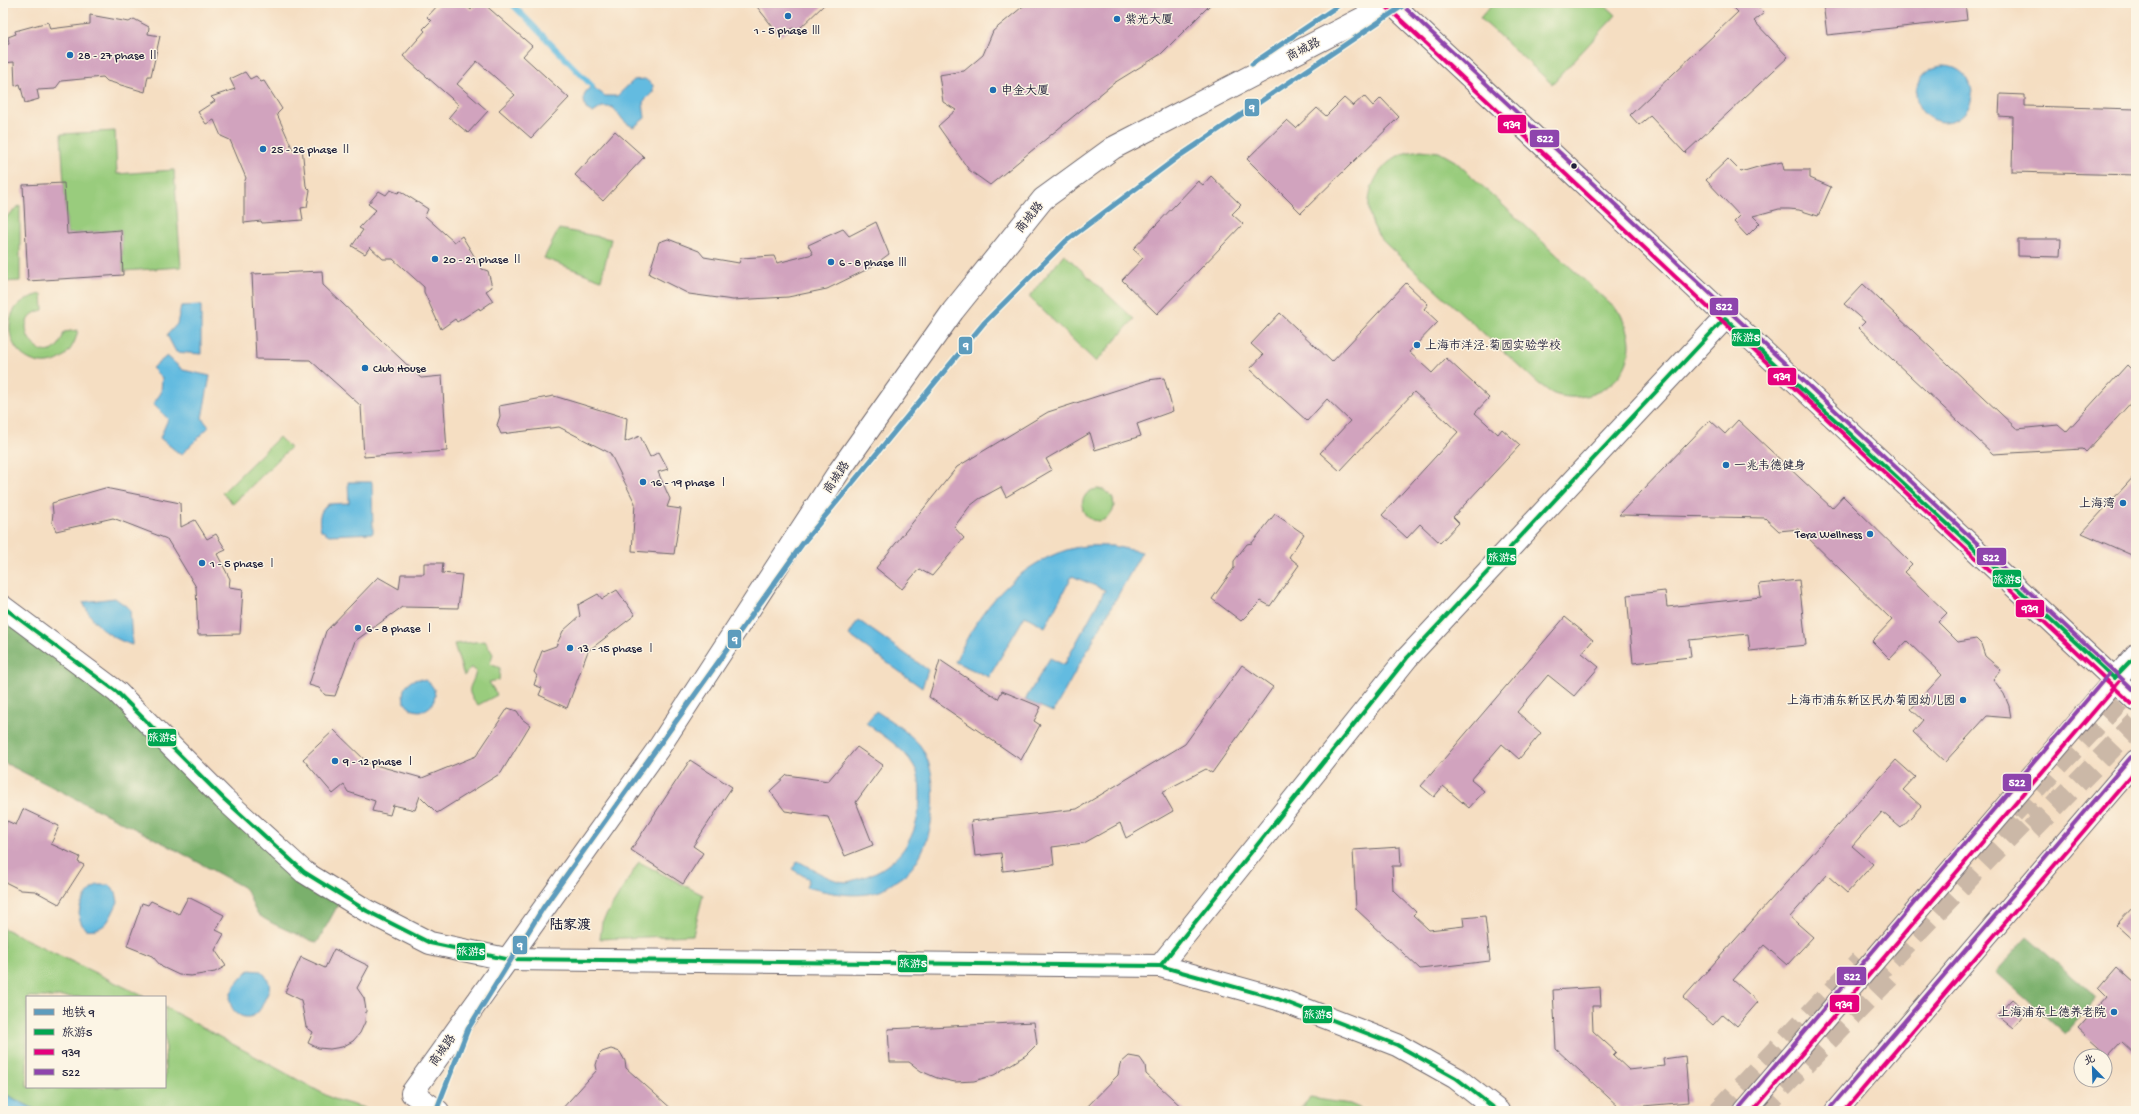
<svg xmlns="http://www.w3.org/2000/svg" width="2139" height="1114" viewBox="0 0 2139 1114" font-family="'Gochi Hand','LXGW WenKai TC',sans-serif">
<rect width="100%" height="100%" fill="#fcf5e5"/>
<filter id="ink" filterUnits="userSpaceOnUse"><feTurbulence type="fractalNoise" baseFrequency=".025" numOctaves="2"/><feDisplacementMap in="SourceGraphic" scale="8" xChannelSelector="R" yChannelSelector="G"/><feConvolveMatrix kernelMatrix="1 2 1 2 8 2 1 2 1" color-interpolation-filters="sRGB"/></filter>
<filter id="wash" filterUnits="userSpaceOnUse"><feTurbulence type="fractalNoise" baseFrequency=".012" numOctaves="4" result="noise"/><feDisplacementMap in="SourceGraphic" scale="16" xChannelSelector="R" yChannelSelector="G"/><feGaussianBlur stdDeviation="0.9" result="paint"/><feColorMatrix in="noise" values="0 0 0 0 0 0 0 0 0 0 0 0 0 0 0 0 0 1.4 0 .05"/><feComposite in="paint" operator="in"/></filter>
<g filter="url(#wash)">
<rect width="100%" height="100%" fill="#f5dec2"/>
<path fill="#99cc7d" stroke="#5e775c" d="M1493 3H1603L1616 15 1552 84 1480 18Z
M115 131 117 174 174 170 181 267 123 271 121 230 67 234 61 134Z
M1421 150 1439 152 1455 161 1620 313C1625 323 1630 333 1630 345 1630 383 1588 406 1554 394 1549 392 1544 387 1539 384L1386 244C1382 240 1377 235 1375 229 1360 202 1374 166 1402 154 1408 152 1415 151 1421 150Z
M20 205V281L3 282V220Z
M559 229 611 239 601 280 544 258Z
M1064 254 1134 319 1096 362 1029 297Z
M42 294 43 310C0 319 51 383 64 332L78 330C67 386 0 364 11 317 16 302 28 297 42 294Z
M279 437 290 448 233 504 222 493Z
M1082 505a16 16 0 1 1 32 0a16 16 0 1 1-32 0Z
M485 641 493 654 490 664 500 668 499 680 489 682 497 695 478 705C463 688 472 689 476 671L471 667 464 676 454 644Z
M639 862 703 895 693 935 600 939 602 922Z
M3 928 145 997H27V1087H165V1007L333 1099 375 1111H38L3 1093Z
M1310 1098 1350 1104 1366 1111H1298Z"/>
<path fill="#7ab06c" stroke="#4e6954" d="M3 618 111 699 339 903 317 943C304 937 267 923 258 914 250 905 252 895 243 887L167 845 3 762Z
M2027 937 2097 998 2065 1034 1996 972Z"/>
<path fill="#63bbe0" stroke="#426e8e" d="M1916 94a28 28 0 1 1 56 0a28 28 0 1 1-56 0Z
M645 79 653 85V92L643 102 645 118 634 127C622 123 621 115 612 107H602L593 113 586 109C583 98 582 93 592 86L605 96H617L634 80Z
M201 305V354L176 352 167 335 177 324 181 306Z
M167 356 183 370 210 376 202 418 209 427 181 455 160 438 168 419 153 404 161 393 162 378 152 368Z
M348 482H372L373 533 329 535 321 530C318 518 319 512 328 504L349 503Z
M1112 546 1142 552 1053 712 1025 700 1050 658 1064 665 1105 590 1072 576 1045 627 1025 616 989 677 955 662C979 609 1019 560 1078 547 1089 545 1101 546 1112 546Z
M115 598 130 609 132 645C109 637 93 625 83 602Z
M858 620 928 670 922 688 849 635Z
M403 695a16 16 0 1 1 32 0a16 16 0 1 1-32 0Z
M876 711C891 721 907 731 919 744 943 775 936 845 908 872 904 876 898 879 893 883 889 885 885 889 880 891 855 899 831 893 806 887L809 879 792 869 798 861C811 868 832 882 846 882 850 882 856 879 861 878 899 866 918 838 920 798 920 787 920 776 914 766 904 748 882 735 866 723Z
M97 885H109L116 892 118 902C109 919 107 932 85 929 72 913 83 896 97 885Z
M249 970 261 971C269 979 272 985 267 995 264 1000 262 1008 258 1012 247 1024 229 1013 230 998 231 988 242 977 249 970Z
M3 1093 38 1111H3Z"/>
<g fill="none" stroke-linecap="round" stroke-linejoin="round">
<path stroke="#63bbe0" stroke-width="5.5" d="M511 3 592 86"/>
</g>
<g id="blocks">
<path fill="#d1a3be" d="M440 3H463L471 10 478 3H483L532 46 523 56 569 98 531 138 499 110 515 95 477 61 457 84 488 111 468 133 449 117 459 105 403 56 425 31 423 29 431 21 427 17Z
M754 3H826L798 30 793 28 780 36Z
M1027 3H1212L1161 54 1114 83 990 185 969 170 938 126 956 110 943 102 939 75 964 71 983 55 993 31Z
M1729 3H1754L1764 13 1754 21 1788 57 1685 153 1650 116 1639 125 1630 115 1738 12Z
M1823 3H1965L1967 20 1827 35Z
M90 15 129 22 134 19 149 27 148 34 160 36 151 76H148L145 92 107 81 103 77 61 81 55 89 37 90 39 99 25 103 20 84 15 86 14 62 3 63V46L9 44 8 37 16 34 15 31 48 22 50 29 90 24Z
M245 72 250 79 256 76 261 82 264 81 282 109 277 114 293 150 302 147 306 186 310 190 307 207 301 208 303 220 262 223 261 221 244 223V183L246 178 230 140 221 136 214 120 206 124 198 112 215 101 211 97 235 89 230 79Z
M2000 94 2025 95V106L2136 109V175L2012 172 2013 117 1999 116Z
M1364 96 1373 106 1381 98 1399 117 1301 213 1247 159 1287 120 1296 128 1317 108 1326 116 1344 98 1353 106Z
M615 131 644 157 603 201 575 175Z
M1728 159 1741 172 1761 166 1782 162 1784 170H1810V178L1831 187 1818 216 1799 210 1789 209H1779L1753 216 1760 223 1747 236 1734 222 1740 216 1706 180Z
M1211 176 1241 205 1232 214 1243 224 1157 314 1122 280 1143 258 1133 249 1198 181 1203 185Z
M64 183 67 234 121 230 123 275 28 281 23 185Z
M390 190 398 193 400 191 428 209 425 216 454 242 462 236 482 269 488 271 492 287 486 291 493 301 480 310 479 308 457 322 455 319 441 329 424 292V287L393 259H383L370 247 365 254 352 246 363 230 359 228 376 210 368 204 379 191 386 195Z
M876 222 889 254 870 268 827 289 788 297 733 300 689 294 649 274 659 242 668 239 699 251 704 257 739 263 741 258 774 256 777 263 813 254 808 245 843 229 849 236Z
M2018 239H2061L2060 257 2018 256Z
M322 271 323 285 421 378 442 376 447 451 364 457 361 406 310 360 256 359 252 274Z
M1406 283 1428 304 1424 309 1438 322 1409 352 1432 373 1446 358 1489 398 1475 413 1498 434 1502 429 1520 445 1453 517 1459 523 1440 543 1420 524 1407 538 1382 515 1458 432 1414 392 1340 471 1320 453 1350 421 1327 399 1307 421 1250 369 1263 355 1251 344 1280 313 1332 362Z
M1863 284 2017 429 2058 425 2066 432 2127 365 2136 374V397L2086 452 2083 449 1993 454 1859 328 1865 322 1844 304Z
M1164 378 1173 411 1137 424 1141 436 1095 450 1090 433 1046 459 1052 470 1006 497 1001 487 979 499 970 506 954 527 964 538 932 576 919 569 902 589 876 568 957 467 1048 412 1148 380Z
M554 396 627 418 625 442 640 436 650 457 659 452 668 469 658 472 670 499 667 507 681 509 674 554 632 551 635 503 610 453 559 427 501 434 497 425 500 416 499 406Z
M1710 420 1725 434 1738 420 1832 508 1843 496 1912 564 1904 572 1947 613 1938 622 1958 642 1976 639 1981 644 1985 656 2001 670 1993 679 2004 694 2009 706 2011 718 1987 716 1945 762 1913 732 1923 720 1911 709 1942 675 1907 641 1890 659 1872 641 1892 620 1799 529 1779 531 1765 518 1619 515Z
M2136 474V557L2082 533Z
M105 488 180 503 181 527 195 520 207 539 216 534 226 550 217 554 230 579 229 587 243 589 240 634 198 635 196 587 167 539 113 518 56 531 52 522 53 513 52 503Z
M1275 514 1304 534 1289 557 1299 565 1270 606 1261 601 1241 621 1212 599 1234 568V561L1247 544 1252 543Z
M424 563H443L442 573 462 575 458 608 402 607 355 641 335 696 325 695 319 688 309 685 326 631 378 577 399 589 401 574H424Z
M1799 580 1806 645 1750 651 1748 634 1689 640 1691 657 1633 663 1627 595 1665 591 1667 607 1761 597 1759 584Z
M617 590 635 615 588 651 567 708 539 695 542 688 534 685 537 676 534 672 542 651 556 646 563 631 580 616 578 605 598 594 602 599Z
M1565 617 1593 640 1582 653 1599 667 1574 696 1548 675 1517 712 1541 733 1519 759 1502 744 1471 780 1484 791 1469 808 1443 786 1434 797 1421 786Z
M940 660 998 699 1002 691 1041 707 1034 721 1040 725 1021 760 929 697Z
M1242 665 1273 687 1212 773 1206 769 1162 792 1173 811 1126 838 1120 823 1084 843 1052 847 1054 865 1003 871 1001 853 975 856 971 821 1077 809 1185 744Z
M508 708 517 711 522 719 530 725 501 773 437 813 420 796 415 810 393 805 390 815 372 811 375 801 348 792 344 785 333 794 303 759 334 730 368 763 422 778 476 756Z
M857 747 883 765 856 802 873 845 845 856 828 817 785 811 770 791 787 775 828 781Z
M690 760 732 787 693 846 703 853 683 884 631 850Z
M1896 760 1915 777 1903 790 1921 806 1901 828 1882 812 1852 846 1873 864 1847 893 1827 875 1790 917 1813 937 1787 965 1764 945 1733 980 1758 1002 1737 1026 1723 1014 1713 1025 1683 998Z
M23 809 59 826 51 844 80 857 78 862 84 865 59 904 35 891 21 890 3 881V832L7 821 16 825Z
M1400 847 1401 866H1392L1393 890 1416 912 1413 915 1429 930 1464 926 1463 918 1485 916 1490 961 1420 969 1356 909 1353 850Z
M188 897 224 915 216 930 224 934 215 950 226 966 215 972 191 976 179 975 162 967 152 956 127 946 142 903 148 905 151 901 179 914Z
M2136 904V943L2116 925Z
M334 949 369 966 357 988 364 998 366 1010 365 1022 360 1033 353 1041 342 1047 330 1049 318 1048 308 1043 313 1032 306 1027 301 1000 285 992 301 957 325 968Z
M2117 967 2136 984V1056L2121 1042 2108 1056 2078 1029 2107 996 2099 988Z
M1600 987 1601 1006H1592L1593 1031 1616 1052 1613 1055 1629 1070 1664 1066 1663 1059 1685 1056 1689 1102 1620 1108 1556 1049 1553 990Z
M2012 999 2027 1012 2013 1028 1997 1015Z
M1034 1022 1037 1044 1026 1055 994 1075 974 1081 955 1082 937 1078 921 1071 909 1062H890L888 1029Z
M611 1049 620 1052 625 1061 626 1068 674 1111H560L597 1070 596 1065 599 1055 602 1052Z
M1129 1056 1140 1058 1145 1065 1146 1074 1186 1111H1083L1118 1075 1120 1064Z"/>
</g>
</g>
<g filter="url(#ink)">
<use href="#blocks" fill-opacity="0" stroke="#6c646a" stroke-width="1"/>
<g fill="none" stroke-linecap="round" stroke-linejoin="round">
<path stroke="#cbb8a7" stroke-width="22" stroke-dasharray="22 11" stroke-linecap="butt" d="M2013 813 2136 683
M2031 830 2136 723
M1868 982 2037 807
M1719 1111 1861 961
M1759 1111 1890 976"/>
<defs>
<path id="minor" d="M1391 3 2136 700
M1160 966 1407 658 1725 318
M438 1111 412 1093 658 749 840 470 953 311 1043 199 1113 148 1392 3"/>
<path id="major" d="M3 607 117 692 224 799 304 872 367 911 430 943 506 959 1160 966 1278 999 1397 1045 1456 1078 1498 1111
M1745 1111 2136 655
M1836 1111 2136 761"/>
</defs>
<use href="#minor" stroke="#6c646a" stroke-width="24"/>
<use href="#major" stroke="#6c646a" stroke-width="24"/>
<use href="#minor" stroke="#fff" stroke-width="22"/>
<use href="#major" stroke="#fff" stroke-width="22"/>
<defs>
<path id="bus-1" d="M3 607 117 692 224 799 304 872 367 911 430 943 506 959 1160 966 1278 999 1397 1045 1456 1078 1498 1111
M1160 966 1407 658 1725 318 2114 678 2136 655"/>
<path id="bus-2" d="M1388 8 2132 704
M1753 1111 2119 682
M1844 1111 2136 770"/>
<path id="bus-3" d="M1400 3 2136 692
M1740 1107 2109 674
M1831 1107 2131 757"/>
</defs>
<use href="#bus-1" stroke="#fcf5e5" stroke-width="7"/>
<use href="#bus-2" stroke="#fcf5e5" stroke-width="7"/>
<use href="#bus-3" stroke="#fcf5e5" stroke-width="7"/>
<use href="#bus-1" stroke="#00a651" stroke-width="4"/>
<use href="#bus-2" stroke="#e5007d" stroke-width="4"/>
<use href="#bus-3" stroke="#8e44ad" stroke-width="4"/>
<defs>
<path id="metro-1" d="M1252 64 1342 3
M436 1111 468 1029 543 908 803 543 984 323 1066 241 1178 157 1407 3"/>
</defs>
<use href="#metro-1" stroke="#fcf5e5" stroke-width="8"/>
<use href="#metro-1" stroke="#5d9cbd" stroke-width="5"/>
</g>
</g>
<g fill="#1f6fb2" stroke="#fcf5e5" stroke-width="1.5">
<circle cx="788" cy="16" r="4"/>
<circle cx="1117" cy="19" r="4"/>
<circle cx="70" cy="55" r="4"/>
<circle cx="993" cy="90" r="4"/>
<circle cx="263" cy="149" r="4"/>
<circle cx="435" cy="259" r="4"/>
<circle cx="831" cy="262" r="4"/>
<circle cx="1417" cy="345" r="4"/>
<circle cx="365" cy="368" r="4"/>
<circle cx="1726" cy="465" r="4"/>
<circle cx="643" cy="482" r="4"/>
<circle cx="2123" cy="503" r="4"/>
<circle cx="1870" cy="534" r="4"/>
<circle cx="202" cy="563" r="4"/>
<circle cx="358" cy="628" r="4"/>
<circle cx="570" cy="648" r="4"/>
<circle cx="1963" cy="700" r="4"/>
<circle cx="335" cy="761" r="4"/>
<circle cx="2114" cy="1012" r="4"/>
</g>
<circle fill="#22223b" stroke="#fcf5e5" stroke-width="1.5" cx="1574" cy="166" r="3.5"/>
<g text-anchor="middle" stroke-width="3" stroke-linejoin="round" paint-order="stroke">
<g font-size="12" fill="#22223b" stroke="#fcf5e5" text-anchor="start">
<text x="1125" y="23">紫光大厦</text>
<text x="788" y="34" text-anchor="middle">1 - 5 phase Ⅲ</text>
<text x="78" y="59">28 - 27 phase Ⅱ</text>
<text x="1001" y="94">申金大厦</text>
<text x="271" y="153">25 - 26 phase Ⅱ</text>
<text x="443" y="263">20 - 21 phase Ⅱ</text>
<text x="839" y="266">6 - 8 phase Ⅲ</text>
<text x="1425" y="349">上海市洋泾·菊园实验学校</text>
<text x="373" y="372">Club House</text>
<text x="1734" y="469">一兆韦德健身</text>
<text x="651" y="486">16 - 19 phase Ⅰ</text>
<text x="2115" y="507" text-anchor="end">上海湾</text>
<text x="1862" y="538" text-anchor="end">Tera Wellness</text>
<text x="210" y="567">1 - 5 phase Ⅰ</text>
<text x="366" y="632">6 - 8 phase Ⅰ</text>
<text x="578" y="652">13 - 15 phase Ⅰ</text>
<text x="1955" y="704" text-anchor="end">上海市浦东新区民办菊园幼儿园</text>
<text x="343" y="765">9 - 12 phase Ⅰ</text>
<text x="2106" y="1016" text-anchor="end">上海浦东上德养老院</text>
</g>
<g font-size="12" fill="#22223b" stroke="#fcf5e5">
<text transform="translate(1303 49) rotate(-27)" y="4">商城路</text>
<text transform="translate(1029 217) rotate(-51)" y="4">商城路</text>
<text transform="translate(836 477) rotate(-56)" y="4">商城路</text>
<text transform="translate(442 1050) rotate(-55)" y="4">商城路</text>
</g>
<g font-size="14" font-weight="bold" fill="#22223b" stroke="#fcf5e5">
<text x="570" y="929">陆家渡</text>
</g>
</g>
<g stroke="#fcf5e5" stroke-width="1.5">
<rect x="1244" y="98" width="16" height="19" rx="4" fill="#5d9cbd"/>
<rect x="1497" y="114" width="30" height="20" rx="4" fill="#e5007d"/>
<rect x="1529" y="129" width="31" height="19" rx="4" fill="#8e44ad"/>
<rect x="1709" y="297" width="30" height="19" rx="4" fill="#8e44ad"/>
<rect x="1731" y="328" width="30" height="19" rx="4" fill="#00a651"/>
<rect x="958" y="336" width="15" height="19" rx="4" fill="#5d9cbd"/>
<rect x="1767" y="367" width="30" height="19" rx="4" fill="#e5007d"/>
<rect x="1976" y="547" width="31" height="19" rx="4" fill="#8e44ad"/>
<rect x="1486" y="547" width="31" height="19" rx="4" fill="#00a651"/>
<rect x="1992" y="569" width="30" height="19" rx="4" fill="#00a651"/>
<rect x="2015" y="599" width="30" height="19" rx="4" fill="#e5007d"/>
<rect x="727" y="629" width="15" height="20" rx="4" fill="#5d9cbd"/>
<rect x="147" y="728" width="30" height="19" rx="4" fill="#00a651"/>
<rect x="2002" y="773" width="30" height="19" rx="4" fill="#8e44ad"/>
<rect x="512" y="935" width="16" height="20" rx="4" fill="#5d9cbd"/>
<rect x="456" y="942" width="30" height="19" rx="4" fill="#00a651"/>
<rect x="897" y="954" width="31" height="19" rx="4" fill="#00a651"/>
<rect x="1836" y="966" width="31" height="20" rx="4" fill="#8e44ad"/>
<rect x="1829" y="994" width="31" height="19" rx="4" fill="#e5007d"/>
<rect x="1302" y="1005" width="31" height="19" rx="4" fill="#00a651"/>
</g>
<g font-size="11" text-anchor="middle" font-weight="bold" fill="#fff">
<text x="1252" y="111">9</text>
<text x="1512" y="128">939</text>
<text x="1545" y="142">522</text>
<text x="1724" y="310">522</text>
<text x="1746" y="341">旅游5</text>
<text x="966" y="349">9</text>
<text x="1782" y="380">939</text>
<text x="1991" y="561">522</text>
<text x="1502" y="561">旅游5</text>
<text x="2007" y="583">旅游5</text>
<text x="2030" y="612">939</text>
<text x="735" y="643">9</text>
<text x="162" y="741">旅游5</text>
<text x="2017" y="786">522</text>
<text x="520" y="949">9</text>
<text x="471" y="955">旅游5</text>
<text x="913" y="967">旅游5</text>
<text x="1852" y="980">522</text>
<text x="1844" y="1008">939</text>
<text x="1318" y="1018">旅游5</text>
</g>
<rect width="2139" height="1114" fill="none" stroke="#fcf5e5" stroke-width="16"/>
<rect x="26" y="996" width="140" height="92" fill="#fcf5e5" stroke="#a5a1a1"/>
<rect x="34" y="1009" width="20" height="6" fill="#5d9cbd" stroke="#a5a1a1"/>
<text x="62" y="1016" font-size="12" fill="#22223b">地铁 9</text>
<rect x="34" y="1029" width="20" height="6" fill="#00a651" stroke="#a5a1a1"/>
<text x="62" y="1036" font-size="12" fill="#22223b">旅游5</text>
<rect x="34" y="1049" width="20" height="6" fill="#e5007d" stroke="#a5a1a1"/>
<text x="62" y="1056" font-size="12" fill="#22223b">939</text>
<rect x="34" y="1069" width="20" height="6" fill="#8e44ad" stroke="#a5a1a1"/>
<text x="62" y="1076" font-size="12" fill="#22223b">522</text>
<g transform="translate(2093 1068) rotate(337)"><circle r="19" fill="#fcf5e5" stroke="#a5a1a1"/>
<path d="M0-3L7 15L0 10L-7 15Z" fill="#1f6fb2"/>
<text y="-6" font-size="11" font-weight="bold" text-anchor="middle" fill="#22223b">北</text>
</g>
</svg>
